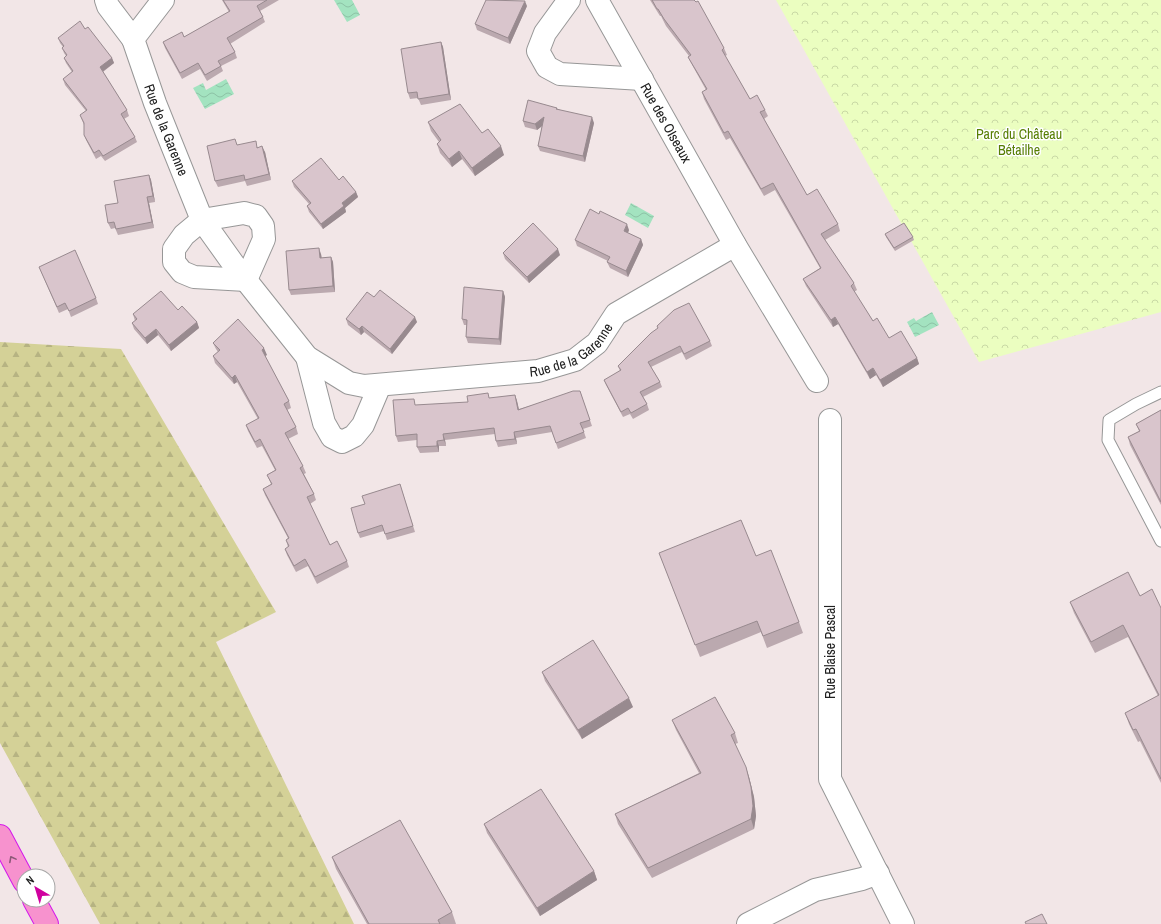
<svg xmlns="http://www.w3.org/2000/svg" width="1161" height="924" viewBox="0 0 1161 924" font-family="'Archivo Narrow',sans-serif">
<defs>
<pattern id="forest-firs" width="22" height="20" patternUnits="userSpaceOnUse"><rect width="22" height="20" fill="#d4d197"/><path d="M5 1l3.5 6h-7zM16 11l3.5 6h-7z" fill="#b6b382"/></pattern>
<pattern id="park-crowns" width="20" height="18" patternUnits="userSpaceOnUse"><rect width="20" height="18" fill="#ebfec0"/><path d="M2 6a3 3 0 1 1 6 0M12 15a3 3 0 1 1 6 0" fill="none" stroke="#c9d9a5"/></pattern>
<pattern id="water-waves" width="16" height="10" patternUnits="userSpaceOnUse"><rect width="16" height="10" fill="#a3e3c0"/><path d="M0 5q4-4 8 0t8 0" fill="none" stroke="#8cc2a5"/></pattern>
</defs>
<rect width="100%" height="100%" fill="#f2e6e7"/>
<path fill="url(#forest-firs)" d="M0 342 121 349 276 612 216 642 354 924H100L0 743Z"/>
<path fill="url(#park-crowns)" d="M776 0H1161V312L979 362Z"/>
<path fill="url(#water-waves)" d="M334 0H352L360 15 347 22Z
M226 79 234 94 205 109 193 88 203 83 206 90Z
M631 203 654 216 648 228 625 215Z
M932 312 939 325 915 337 907 322 914 318 916 321Z"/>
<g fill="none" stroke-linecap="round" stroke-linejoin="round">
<defs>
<path id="service" d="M1161 392 1136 404 1109 420 1108 440 1161 541"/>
<g id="minor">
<path d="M106 0 108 6 133 39"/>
<path id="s1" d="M163 0 133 39 155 103 202 220 237 269 307 357 349 383 364 386 538 371 575 360 597 343 616 314 735 245"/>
<path d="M569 0 545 33 538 51 547 67 560 74 642 79"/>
<path id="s2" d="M597 0 735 245 817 381"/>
<path d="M244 213 256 216 263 226 264 239 246 280 194 277 182 272 174 262V249L184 235 202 220Z"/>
<path d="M307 357 324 423 332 437 342 442 354 436 363 425 380 385"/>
<path d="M830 420V779L903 924"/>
<path d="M748 924 815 890 862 879 878 873"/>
</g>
<path id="trunk" d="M0 836 24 881
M34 900 47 924"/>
</defs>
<use href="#service" stroke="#979797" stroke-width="13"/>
<use href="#minor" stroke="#979797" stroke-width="24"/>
<use href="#trunk" stroke="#d417eb" stroke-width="24"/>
<use href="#service" stroke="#fff" stroke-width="11"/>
<use href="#minor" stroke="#fff" stroke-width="22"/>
<use href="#trunk" stroke="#f792ce" stroke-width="22"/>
</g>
<path fill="#bba9af" d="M222 0H279L260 11 263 17 265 22 230 44 235 52 237 58 221 66 223 71 207 81 200 69 182 79 165 48 163 42 184 37 229 12Z
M650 0H694L724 48 727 55 725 56 750 99 765 110 768 116 764 119 807 195 838 224 840 231 825 240 854 283 857 290 854 292 873 321 889 338 917 358 919 364 883 387 876 375 870 379 838 324 833 327 806 286 803 279 820 268 775 190 764 196 730 138 726 140 704 99 702 92 706 90 691 63 688 57 689 56 666 26 661 16H660Z
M527 6 510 44 477 30 475 24Z
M85 29 112 58 114 63 103 72 127 110 129 116 124 119 135 137 137 142 105 161 101 156 96 159 86 140 84 135V125L80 115 86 111 65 85 63 79 72 72 66 63 64 58 66 56 64 53 62 48 63 47 60 43 58 38Z
M441 42 443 47 451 100 421 105 418 98 410 99 408 93Z
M557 108 558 109 594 123 585 162 540 151 538 146 542 126 537 130 525 127 523 121Z
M428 122 482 133 504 155 475 176 462 159 452 167 440 153 437 144 439 142 431 131Z
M237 145 258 147 265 152 271 180 247 186 245 181 218 187 215 181Z
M149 175 151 180 155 202 149 203 154 228 118 235 115 228 111 229 108 223 118 203Z
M339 180 356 192 358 197 345 208 346 212 323 229 309 212 307 206 309 204 294 187 292 181Z
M629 230 628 233 641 239 643 245 628 277 610 268 607 262 608 261 577 246 575 240Z
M885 234 913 237 914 240 895 251 886 237Z
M503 253 560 255 529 283 505 259Z
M321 254 322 258 331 257 333 262 335 292 291 295 289 290Z
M39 267 96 298 98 304 71 317 68 309 59 313Z
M503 291 505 297 501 345 468 343 466 337 467 325H464L462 319Z
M374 297 417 322 392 354 364 332 361 335 348 325 346 319Z
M178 310 197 322 199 328 171 351 158 335 147 344 134 329 132 323 135 321 133 314Z
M657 326 710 341 712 346 686 360 682 352 651 367 660 382 662 387 643 397 647 404 649 410 633 419 630 414 623 417 606 385 604 380 620 371 618 366 658 329Z
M213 343 267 355 265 356 289 401 291 408 287 410 296 427 298 434 288 439 303 466 306 473 304 474 314 494 316 500 310 504 330 545 347 561 349 567 317 584 308 566 296 572 287 555 285 549 288 547 286 540 288 538 265 495 263 489 271 484 267 475 275 470 262 446 257 448 248 431 246 425 258 419 237 382 234 384 215 363 213 356 218 352 216 349Z
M580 391 592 426 583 429 586 438 558 449 552 432 516 438 517 444 498 447 496 441 495 434 445 440 446 446H439V452L420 453 417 447V440L398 442 396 436 468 402 515 395 517 401 519 409Z
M1161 410V505L1130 445 1128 437 1139 431 1136 424Z
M400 484 415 532 387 540 384 531 360 538 358 533 365 504Z
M659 553 756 556 799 622 803 633 767 648 761 632 700 657Z
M1140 596 1161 608V783L1140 741 1138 742 1129 724 1125 713 1158 696 1128 637 1095 653 1074 613 1070 602Z
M542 672 633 707 582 739 545 681Z
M672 720 735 733 738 743 735 744 749 777 754 797 756 816 754 829 652 878 618 824 615 814 699 773 676 730Z
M484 824 594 871 597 880 540 916 487 833Z
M332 857 452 912 456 924H367L336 869Z"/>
<path fill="#988a8f" d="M525 1 527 6 510 44 508 38Z
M441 42 443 47 451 100 449 94Z
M112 58 114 63 102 72 100 67Z
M544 117 546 123 537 130 535 124Z
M592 117 594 123 585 162 583 156Z
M262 146 265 152 271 180 269 174Z
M501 146 504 155 475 176 472 168Z
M459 151 462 159 452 167 449 159Z
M149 175 151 180 155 202 153 196Z
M356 192 358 197 345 208 346 212 323 229 321 224 342 203Z
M147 197 149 203 154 228 152 222Z
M627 224 629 230 626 237 624 231Z
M641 239 643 245 628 277 626 271Z
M319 248 321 254 322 264 320 258Z
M558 249 560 255 529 283 527 277Z
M331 257 333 262 335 292 333 286Z
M503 291 505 297 501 345 499 339Z
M415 317 417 322 392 354 390 349Z
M835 317 838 324 833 327 831 320Z
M197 322 199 328 171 351 169 345Z
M362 326 364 332 361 335 359 329Z
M156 329 158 335 147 344 145 338Z
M264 348 267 355 265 356 262 350Z
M917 358 919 364 883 387 880 380Z
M873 368 876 375 870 379 867 372Z
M235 375 237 382 234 384 232 378Z
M515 395 517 401 520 415 518 410Z
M514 432 516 438 517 444 515 439Z
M443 434 445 440 446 446 444 440Z
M437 441 439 446V452L437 446Z
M629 698 633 707 582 739 578 730Z
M746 767 749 777 754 797 756 816 754 829 751 819Z
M594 871 597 880 540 916 537 908Z"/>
<path fill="#d9c5cc" stroke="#988a8f" d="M223 0H267L257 6 263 17 227 38 235 52 218 61 221 66 205 75 198 63 180 73 163 42 182 32 184 37 230 11Z
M486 0 525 1 508 38 475 24Z
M652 0H694L696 2 698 1 724 48 722 50 750 99 757 95 765 110 760 112 807 195 817 189 838 224 821 234 854 283 851 286 873 321 877 318 889 338 901 331 917 358 880 380 873 368 867 372 835 317 831 320 803 279 821 268 773 183 761 189 728 131 724 133 702 92 707 89 688 57 691 55 664 19 658 9H657Z
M80 21 85 29 88 27 112 58 100 67 127 110 121 114 135 137 103 156 99 150 94 153 84 135V123L80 115 87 110 63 79 73 71 64 58 67 55 62 48 64 46 58 38Z
M441 42 449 94 418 99 417 92 408 93 401 49Z
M528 100 557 108 556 109 592 117 583 156 538 146 544 117 535 124 523 121Z
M460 104 482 133 488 129 501 146 472 168 459 151 449 159 437 144 441 140 428 122Z
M235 139 237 145 256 141 257 148 262 146 269 174 245 180 244 175 215 181 207 146Z
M321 158 339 180 343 176 356 192 342 203 344 206 321 224 307 206 311 203 292 181Z
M149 175 153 196 147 197 152 222 116 229 114 222 108 223 105 205 118 203 114 181Z
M590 209 599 214 600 211 627 224 624 231 641 239 626 271 607 262 610 257 575 240Z
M533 223 558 249 527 277 503 253Z
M904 223 913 237 894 248 885 234Z
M319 248 320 258 331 257 333 286 289 290 286 251Z
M75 250 96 298 69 311 65 303 57 307 39 267Z
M464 287 503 291 499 339 466 337 467 320 462 319Z
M380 290 415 317 390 349 362 326 359 329 346 319 367 292 374 297Z
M161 291 178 310 182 306 197 322 169 345 156 329 145 338 132 323 137 319 133 314Z
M689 303 710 341 684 354 680 346 648 362 660 382 640 392 647 404 631 413 628 408 621 412 604 380 621 370 618 366 651 333 658 328 657 326 674 310Z
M238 319 264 348 262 350 289 401 284 404 296 427 285 433 303 466 300 468 314 494 307 497 330 545 337 541 347 561 315 577 305 559 294 566 285 549 289 546 286 540 289 538 263 489 272 484 267 475 276 470 260 439 255 442 246 425 259 418 235 375 232 378 213 356 220 350 213 343Z
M573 391H580L590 420 580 423 584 432 556 443 550 426 514 432 515 439 496 441 494 428 443 434 444 440 437 441V446L417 447V434L396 436 393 400 414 399 415 405 468 402 467 396 488 393 489 398 515 395 518 410Z
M1161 410V502L1128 437 1140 431 1136 424Z
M400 484 413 526 385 534 382 525 358 533 351 508 365 504 362 496Z
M741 520 756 556 771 550 799 622 763 636 757 621 695 645 659 553Z
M1128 572 1140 596 1152 589 1161 608V779L1136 729 1133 730 1125 713 1159 695 1123 625 1091 642 1070 602Z
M593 640 629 698 578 730 542 672Z
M715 697 735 733 731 735 746 767 751 787 753 806 751 819 648 868 615 814 701 773 672 720Z
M541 789 594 871 537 908 484 824Z
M400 820 452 912 438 920 440 924H369L332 857Z
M1042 914 1047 924H1026L1025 922Z"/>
<defs><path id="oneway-chevron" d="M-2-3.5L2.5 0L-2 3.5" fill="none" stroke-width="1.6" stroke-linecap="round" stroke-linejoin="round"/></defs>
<use stroke="#8c5977" href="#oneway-chevron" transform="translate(12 859) rotate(-118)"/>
<g text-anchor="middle" stroke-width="3" stroke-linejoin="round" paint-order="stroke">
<g font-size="14" fill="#202020" stroke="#fff">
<text dy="5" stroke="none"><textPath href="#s2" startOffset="141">Rue des OIseaux</textPath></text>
<text dy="5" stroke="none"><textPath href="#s1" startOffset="146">Rue de la Garenne</textPath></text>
<text dy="5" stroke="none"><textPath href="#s1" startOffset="695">Rue de la Garenne</textPath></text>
<text transform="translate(830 652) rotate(-90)" y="5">Rue Blaise Pascal</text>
</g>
<g font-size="14" fill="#577f04" stroke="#fff">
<text x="1019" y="139">Parc du Château<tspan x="1019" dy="16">Bétailhe</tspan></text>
</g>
</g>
<g transform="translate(36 888) rotate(322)"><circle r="19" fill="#ffffff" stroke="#a6a6a6"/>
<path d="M0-3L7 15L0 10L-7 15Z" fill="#d0009f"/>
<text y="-6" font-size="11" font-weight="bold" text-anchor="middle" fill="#202020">N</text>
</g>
</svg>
